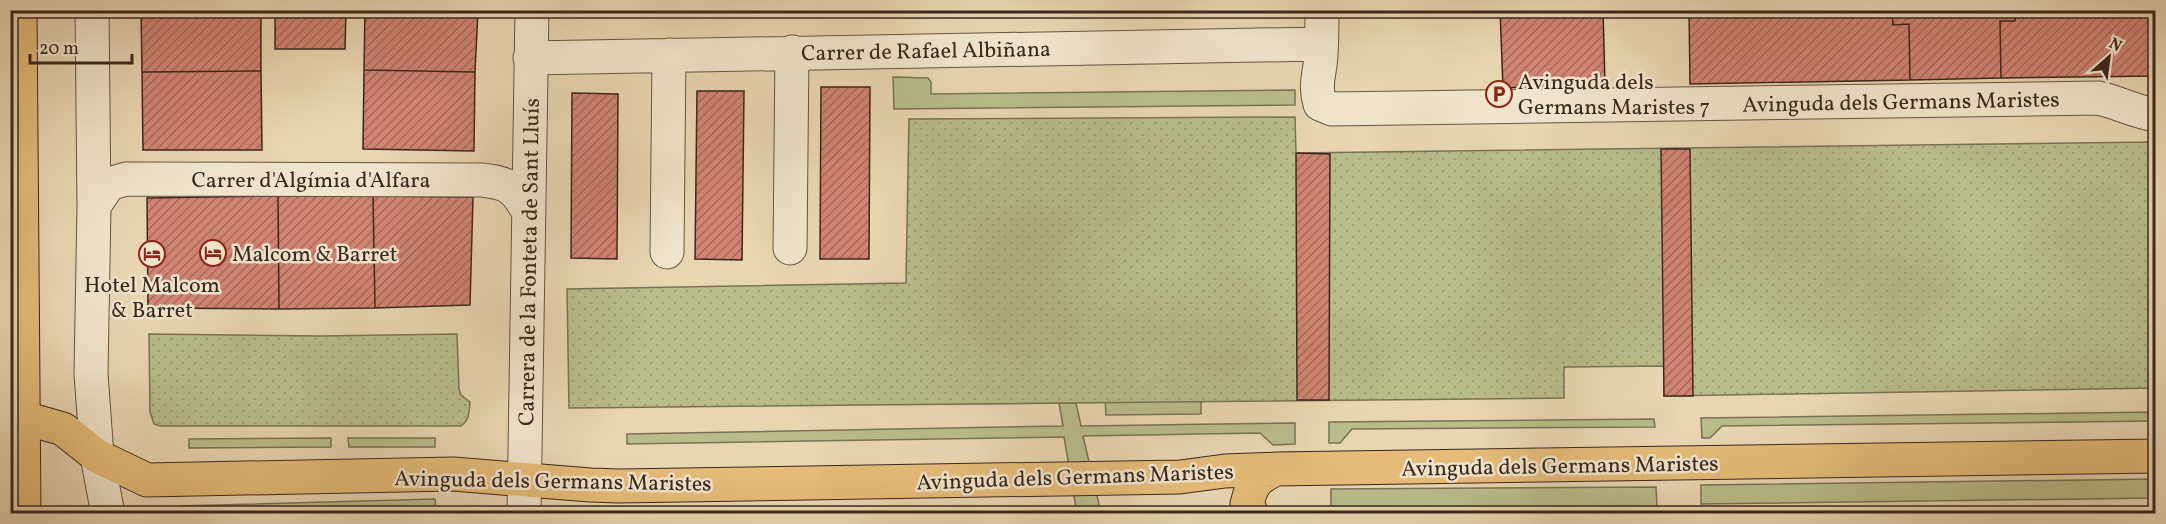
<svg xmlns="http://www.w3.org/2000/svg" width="2166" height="524" viewBox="0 0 2166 524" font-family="Vollkorn,serif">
<defs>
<pattern id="park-dots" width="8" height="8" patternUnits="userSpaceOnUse" patternTransform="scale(1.5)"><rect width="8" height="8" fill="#b8bd8a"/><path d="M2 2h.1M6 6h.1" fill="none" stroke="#9fa277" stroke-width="1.8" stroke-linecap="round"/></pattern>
<pattern id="building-hatch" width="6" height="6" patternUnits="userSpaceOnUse" patternTransform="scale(1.5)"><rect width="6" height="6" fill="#d08372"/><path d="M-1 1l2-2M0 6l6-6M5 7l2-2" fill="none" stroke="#aa6b5d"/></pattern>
</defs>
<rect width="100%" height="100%" fill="#e8d6b1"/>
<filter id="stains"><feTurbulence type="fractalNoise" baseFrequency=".00333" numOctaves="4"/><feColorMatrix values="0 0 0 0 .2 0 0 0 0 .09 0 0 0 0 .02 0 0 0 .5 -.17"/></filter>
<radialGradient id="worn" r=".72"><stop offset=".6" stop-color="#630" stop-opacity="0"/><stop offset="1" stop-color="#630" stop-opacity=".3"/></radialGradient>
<path fill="#b8bd8a" stroke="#7a7254" stroke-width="1.5" d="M893 77 928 78 931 82V94L1295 90V105L894 109Z
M1105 398H1201V414L1106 415Z
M1059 403 930 404 1076 403 1081 426 1295 423V444L1273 445 1260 433 1083 436 1101 513 1077 514 1064 437 627 444V434L1063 426Z
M2156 412 2155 421 1722 426 1710 438H1702L1701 418Z
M1654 419 1655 427 1352 429 1340 443H1329V422Z
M331 438V447L189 448V439Z
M348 438H435V447H349Z
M2155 479V498L1701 504V485Z
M1656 487 1657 506 1331 509V489Z
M435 499 436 513H180V506Z"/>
<path fill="url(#park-dots)" stroke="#7a7254" stroke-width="1.5" d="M1295 117 1296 153 2155 142V388L1664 396V366L1564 367V398L569 408 567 289 906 283 909 119Z
M149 334 320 336 457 334 459 389 461 395 470 402C469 411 470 420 461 426H160L154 424 150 412Z"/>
<path fill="url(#building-hatch)" stroke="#3b271e" stroke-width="1.5" d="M141 10H261V71L142 72Z
M275 10H346L345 49H275Z
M365 10H478L475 72 364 70Z
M575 10H849L575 16Z
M1500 10H1603L1605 84 1503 88Z
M1689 10H1892L1893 25 1909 24 1910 80 1690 84Z
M1892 10H2015V21H2000L2001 78 1910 80 1909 24 1893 25Z
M2015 10H2156V76L2001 78 2000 21H2015Z
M364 70 475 72 474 151 363 149Z
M261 71 262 150H143L142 72Z
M821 87H870L869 259H820Z
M697 91H744L742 260 695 259Z
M572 93 618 94 617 259 571 258Z
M1661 149H1690L1693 396H1664Z
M1296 153 1330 154 1329 400H1297Z
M278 196H373L375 308 279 309Z
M278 196 279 309 148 308 147 198Z
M373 196 473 197 470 305 375 308Z"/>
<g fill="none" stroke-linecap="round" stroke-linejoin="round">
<defs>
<path id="minor" d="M92 10 94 206 91 374 97 456 108 514
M1322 10C1322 25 1322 40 1321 55 1320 74 1314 84 1320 104L1332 109 2098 98C2118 102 2135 112 2156 115
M530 58 1321 44
M94 206 109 184 126 179 482 180C509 183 514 187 528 211
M790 248 792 52
M667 252 669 55
M524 514 532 10"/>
<path id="major" d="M20 10 24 514
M10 417H21L63 429 97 456 147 480 453 474 590 485 619 486 1180 477 1225 471 1276 469 2156 456
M1252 514 1247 504C1252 483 1257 478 1276 469"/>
</defs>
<use href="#minor" stroke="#665343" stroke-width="35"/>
<use href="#major" stroke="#3b271e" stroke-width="35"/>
<use href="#minor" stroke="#f0e4cc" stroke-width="33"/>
<use href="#major" stroke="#e4bb78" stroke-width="33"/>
</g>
<defs>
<symbol id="parking-ring" viewBox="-11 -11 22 22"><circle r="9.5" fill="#f0e4cc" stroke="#8f2418" stroke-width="1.5"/><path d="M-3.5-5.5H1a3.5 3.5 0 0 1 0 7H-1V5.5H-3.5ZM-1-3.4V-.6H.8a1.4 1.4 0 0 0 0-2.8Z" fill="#8f2418"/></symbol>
<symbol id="hotel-ring" viewBox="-11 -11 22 22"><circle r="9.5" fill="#f0e4cc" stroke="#8f2418" stroke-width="1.5"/><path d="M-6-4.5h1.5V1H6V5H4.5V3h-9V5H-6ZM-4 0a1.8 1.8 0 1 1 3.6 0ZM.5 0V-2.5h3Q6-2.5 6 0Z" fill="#8f2418"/></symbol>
</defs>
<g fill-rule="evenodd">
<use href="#parking-ring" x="1484" y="79" width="30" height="30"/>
<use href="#hotel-ring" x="198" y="238" width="30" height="30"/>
<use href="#hotel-ring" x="137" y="239" width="30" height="30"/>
</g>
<g text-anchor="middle" stroke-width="5" stroke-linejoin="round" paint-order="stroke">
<g font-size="22" fill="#3b271e" stroke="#f0e4cc">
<text transform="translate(926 50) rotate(-1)" y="8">Carrer de Rafael Albiñana</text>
<text transform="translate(1901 101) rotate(-1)" y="8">Avinguda dels Germans Maristes</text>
<text x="311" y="187">Carrer d'Algímia d'Alfara</text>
<text transform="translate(528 262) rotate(-89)" y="8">Carrera de la Fonteta de Sant Lluís</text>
<text transform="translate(1560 465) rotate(-1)" y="8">Avinguda dels Germans Maristes</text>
<text transform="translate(1075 476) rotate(-2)" y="8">Avinguda dels Germans Maristes</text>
<text transform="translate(553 480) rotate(1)" y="8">Avinguda dels Germans Maristes</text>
</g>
<g font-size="22" fill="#3b271e" stroke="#f0e4cc" text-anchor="start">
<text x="1518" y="89">Avinguda dels<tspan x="1518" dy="25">Germans Maristes 7</tspan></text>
<text x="232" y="261">Malcom &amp; Barret</text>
<text x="152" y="292" text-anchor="middle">Hotel Malcom<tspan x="152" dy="25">&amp; Barret</tspan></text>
</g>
</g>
<rect width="2166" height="524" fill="none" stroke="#e8d6b1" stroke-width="36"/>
<rect x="12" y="12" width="2142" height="500" fill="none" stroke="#3b271e" stroke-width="3"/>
<rect x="18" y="18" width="2130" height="488" fill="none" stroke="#3b271e" stroke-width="1.5"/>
<g transform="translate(2109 57) rotate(28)" stroke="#f0e4cc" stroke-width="4.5" paint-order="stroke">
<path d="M0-4.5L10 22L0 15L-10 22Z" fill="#3b271e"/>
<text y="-9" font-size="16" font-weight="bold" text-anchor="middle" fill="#3b271e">N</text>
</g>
<path d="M30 54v9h102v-9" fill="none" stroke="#3b271e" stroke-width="3"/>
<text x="39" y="54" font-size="18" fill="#3b271e" stroke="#f0e4cc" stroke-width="4.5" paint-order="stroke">20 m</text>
<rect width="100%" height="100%" filter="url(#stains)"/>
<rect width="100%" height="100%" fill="url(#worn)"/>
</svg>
